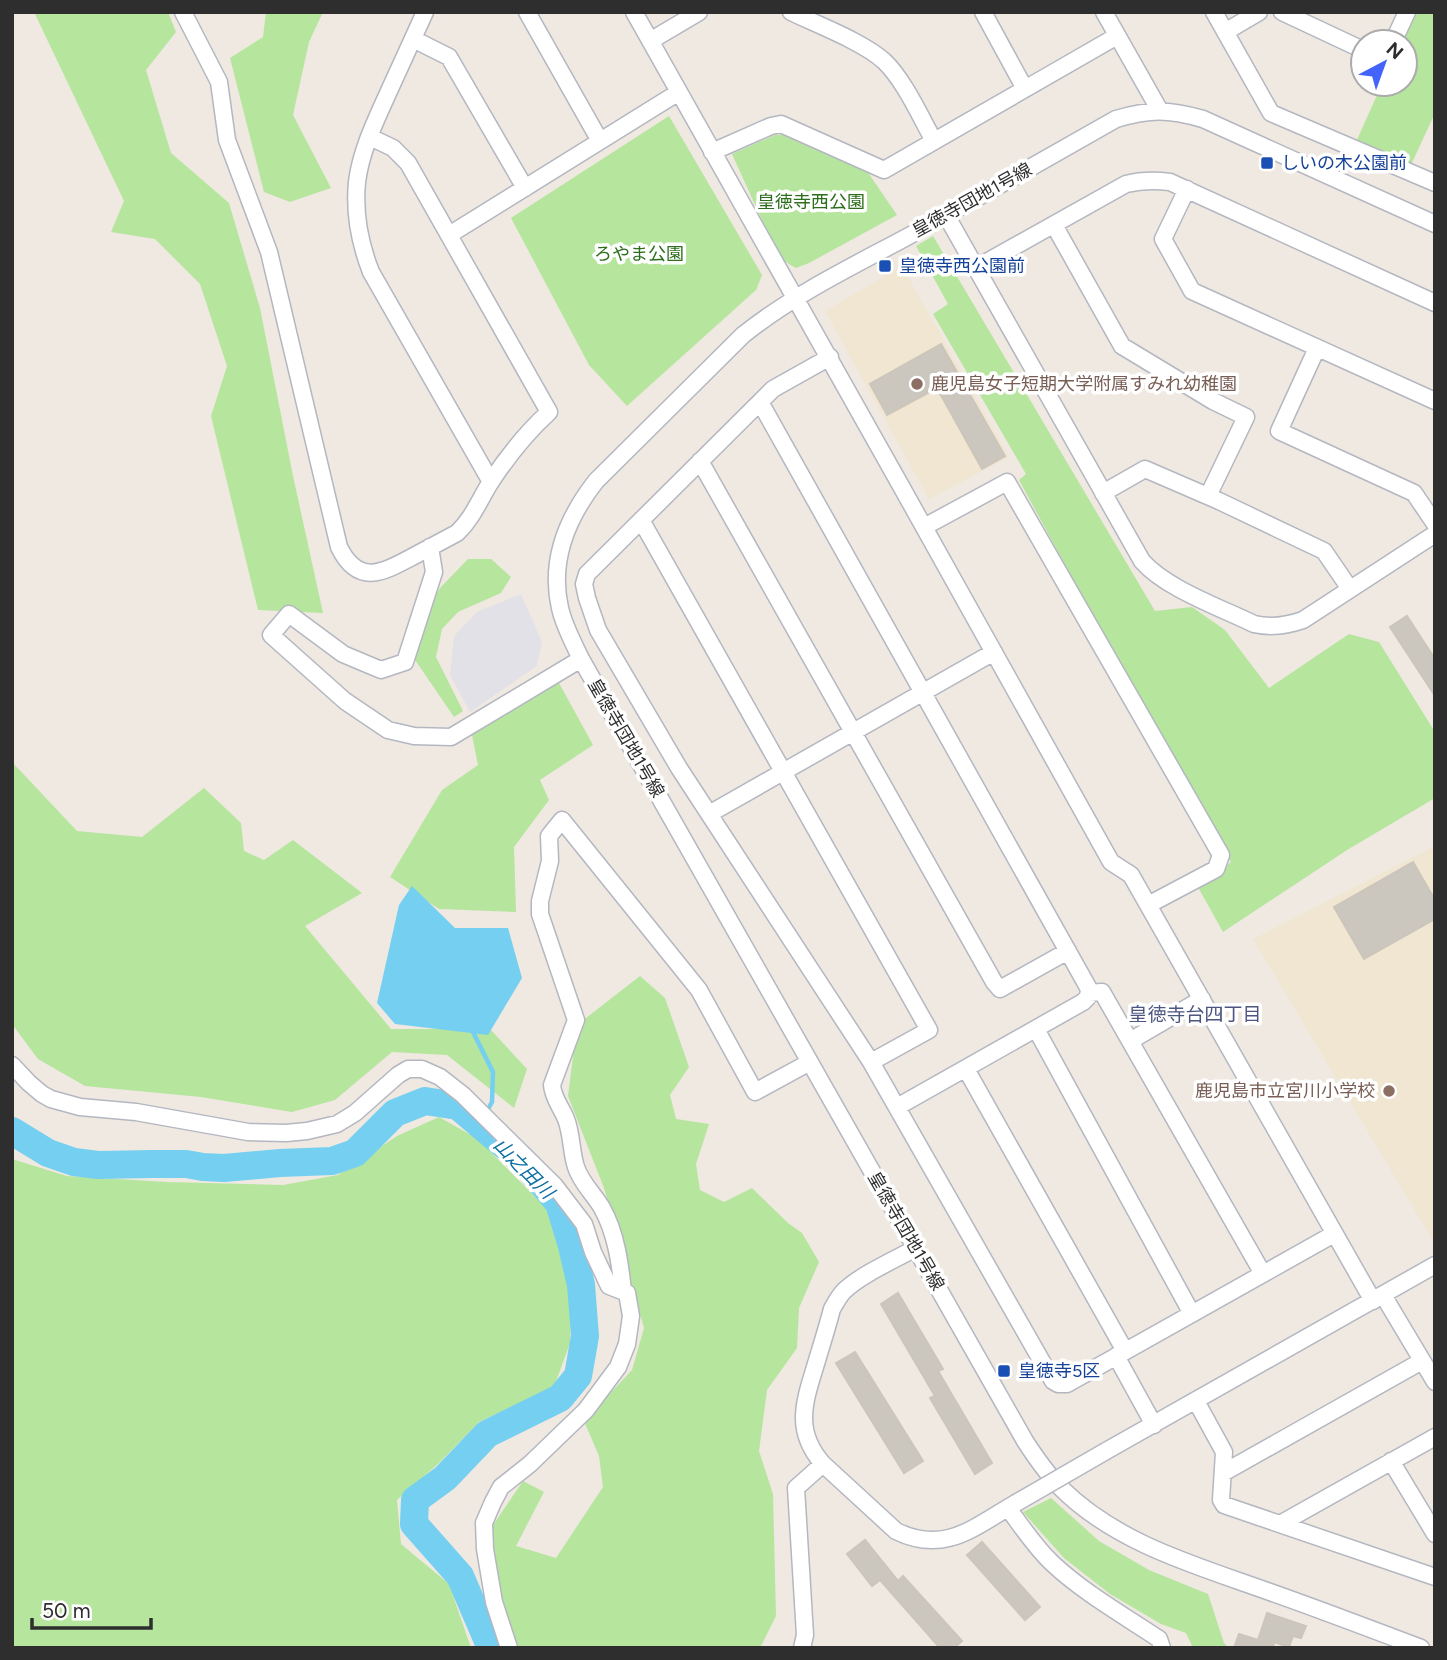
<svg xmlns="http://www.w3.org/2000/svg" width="1447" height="1660" viewBox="0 0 1447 1660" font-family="Figtree,'Noto Sans JP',sans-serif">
<rect width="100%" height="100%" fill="#efe9e1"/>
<path fill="#e3e1e8" d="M521 594 542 642 537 666 470 712 450 675 454 636 477 612Z"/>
<path fill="#f0e6d1" d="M902 266 1009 457 929 499 825 311Z
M1435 846V1244L1253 939Z"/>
<path fill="#b6e59e" d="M34 12H168L176 32 146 70 171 153 229 203 260 308 293 476 323 613 258 610 211 416 227 366 200 284 155 239 111 232 124 201Z
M266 12H323L309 42 293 115 331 188 290 202 264 192 230 58 263 37Z
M1415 12H1435V113L1411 165 1356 142 1382 84H1405V42H1402Z
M669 116 762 275 756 290 627 406 589 365 511 218Z
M784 134 867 171 897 215 809 263 796 268 779 258 732 154 775 135Z
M933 236 1155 611 1192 607 1225 630 1269 688 1349 634 1379 642 1435 732V798L1347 850 1223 932 1199 889 1231 862 1166 751 1019 480 1026 474 933 314 948 304 916 246Z
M468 559H491L511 577 501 593 458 612 442 629 436 657 463 711 454 717 411 654 420 622 440 588Z
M559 683 593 745 540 780 549 800 514 847 516 912 439 909 390 877 442 790 478 765 471 730Z
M12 762 77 831 142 837 204 788 241 823 244 851 264 860 293 840 362 893 305 926 391 1029H490L527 1069 514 1108 447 1055 392 1052 335 1100 292 1112 201 1097 85 1086 38 1059 12 1024Z
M640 976 665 998 689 1067 670 1095 676 1119 709 1124 696 1164 700 1190 724 1202 752 1188 788 1223 802 1233 819 1262 799 1308 797 1348 767 1390 759 1451 773 1494 776 1616 760 1648H512L491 1569 489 1531 523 1481 544 1492 516 1546 556 1558 603 1487 599 1456 584 1421 632 1370 644 1328 604 1188 568 1096 577 1025Z
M439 1117 478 1139 550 1212 572 1288 570 1343 554 1387 479 1422 439 1463 397 1500 401 1544 449 1584 471 1648H12V1159L67 1176 167 1182 283 1185 338 1175 397 1136Z
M1051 1498 1099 1541 1149 1570 1208 1594 1224 1643 1229 1648H1193L1186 1633 1161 1624 1110 1594 1064 1558 1023 1512Z"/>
<path fill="#75cff0" d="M412 886 455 928H508L522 978 488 1035 395 1024 377 1003 399 905Z"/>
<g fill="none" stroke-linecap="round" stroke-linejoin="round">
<path stroke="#75cff0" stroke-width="4.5" d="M472 1030 493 1072 492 1102 486 1113"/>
<path stroke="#75cff0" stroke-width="28" d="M12 1131 48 1153 74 1162 98 1165 153 1164H186L203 1167 224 1168 280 1163 332 1161 355 1153 395 1113 425 1101 458 1106 522 1160 559 1203 572 1246 581 1285 585 1336 578 1376 560 1398 487 1434 445 1478 415 1500 414 1524 460 1576 491 1648"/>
</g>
<path fill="#cbc7bf" stroke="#cbc5ba" stroke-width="2" d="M941 344 1005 456 982 469 937 388 887 415 870 384Z
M1407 616 1435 659V696L1390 627Z
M1413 862 1435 900V919L1364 959 1334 907Z
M898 1293 943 1369 938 1371 992 1463 975 1474 930 1398 935 1396 881 1304Z
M855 1352 923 1461 904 1473 836 1363Z
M865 1540 898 1581 903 1576 962 1641 954 1648H940L880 1580 872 1586 847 1554Z
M982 1542 1040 1607 1025 1620 967 1555Z
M1267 1613 1306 1626 1301 1638 1293 1636 1289 1647 1274 1642 1273 1648H1234L1239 1634 1258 1640Z"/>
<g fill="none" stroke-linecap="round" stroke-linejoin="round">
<defs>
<path id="minor" d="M183 12 219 82 227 140 269 252 339 547C358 586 382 573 412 557 427 549 442 541 457 533 472 519 479 501 490 483 507 457 526 433 549 412L408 163 393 148 370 137
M425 12C413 38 401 65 389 91 376 120 361 150 357 182 354 213 360 244 371 272L491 482
M527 12 600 141
M634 12C794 295 953 578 1111 862L1131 875 1373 1301
M791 12C818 25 863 42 884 61 904 80 920 116 934 141
M983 12 1025 89
M1104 12 1160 111
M1214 12 1271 113 1435 183
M1282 12 1363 50
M1225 32 1259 12
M413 39 449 57 525 188
M650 41 699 12
M1393 42 1407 12
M712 152 771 126 781 124 884 170 1117 36
M1187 189 1163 239 1192 291 1435 401
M946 215 1142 561C1165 588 1221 608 1254 624 1271 628 1286 626 1303 620L1435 534
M1054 225 1122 346 1213 401 1246 417 1208 496
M449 235 679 92
M976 268 1126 184C1142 180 1154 180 1170 182L1435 303
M1317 348 1279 431 1414 493 1435 524
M830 357 773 389 587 574 584 584 587 598 598 630 679 768 871 1062 1053 1381 1058 1384H1067L1334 1234
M760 402 1089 989 1088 997 1083 1002 897 1107
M700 461 994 982 1000 989 1068 951
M1103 493 1145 469 1219 501 1324 551 1350 589
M641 520 929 1030 871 1062
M924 527 1007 482 1221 855 1216 869 1148 905
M430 547 434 572 405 662 381 670 343 654 289 614 271 635 345 701 388 730 414 736 451 737 581 659
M709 814 994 652
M1089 993 1102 992 1263 1274
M1036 1029 1192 1314
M1130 1041 1202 999
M12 1065 29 1083 42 1094 51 1099 80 1107 136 1112 248 1132 286 1133 307 1131 337 1124 355 1113 398 1075 408 1069H422L440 1077 463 1095 555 1186 584 1224 593 1252 609 1286 627 1293 631 1316 627 1344 618 1367 586 1410 530 1464 501 1487 493 1502 484 1523 485 1549 494 1602 509 1648
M966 1069 1125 1351
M916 1248C896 1259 860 1275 844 1291 839 1296 836 1302 832 1309 827 1328 821 1347 815 1367 804 1403 794 1431 823 1464L896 1531C945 1555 974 1527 1016 1503
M623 1291C620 1263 616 1233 602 1208 594 1194 581 1183 576 1167 571 1152 572 1134 566 1119 561 1107 553 1098 552 1085L576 1020 540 914V901L550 861 549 836 562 820 699 990 755 1092 810 1062
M1383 1295 1435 1382
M1116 1356 1154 1425
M1196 1401 1224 1452 1221 1500 1224 1505 1435 1577
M1106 1451 1435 1265
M1391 1461 1435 1534
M1223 1473 1422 1361
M1008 1508C1022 1527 1035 1547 1052 1563 1084 1593 1123 1615 1159 1639L1162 1648
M1280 1524 1435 1437
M802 1648 805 1635 796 1488 823 1464
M1421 1648C1371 1629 1321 1610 1270 1592 1198 1566 1117 1544 1061 1488 1047 1474 1036 1458 1025 1441L581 659C573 642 564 626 560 608 549 560 567 518 596 481L743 335C793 295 851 267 907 237 977 198 1046 159 1116 119 1150 109 1168 109 1203 119L1435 224"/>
</defs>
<use href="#minor" stroke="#b4b7c1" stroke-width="19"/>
<use href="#minor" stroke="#fff" stroke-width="16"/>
<defs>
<path id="minor-bridge" d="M1016 1503 1106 1451"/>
</defs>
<use href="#minor-bridge" stroke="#b4b7c1" stroke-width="19" stroke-linecap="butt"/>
<use href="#minor-bridge" stroke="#fff" stroke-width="16"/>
</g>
<g fill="#1a4fb4" stroke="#fff" stroke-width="2.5">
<rect x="1260" y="156" width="14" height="14" rx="3.5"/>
<rect x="878" y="259" width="14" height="14" rx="3.5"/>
<rect x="997" y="1364" width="14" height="14" rx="3.5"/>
</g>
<g fill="#8d6e63" stroke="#fff" stroke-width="2.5">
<circle cx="917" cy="384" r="7"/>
<circle cx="1389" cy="1091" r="7"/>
</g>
<g text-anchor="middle" stroke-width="7" stroke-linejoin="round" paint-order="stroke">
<g font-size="18" fill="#164399" stroke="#fff" text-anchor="start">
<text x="1281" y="169">しいの木公園前</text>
<text x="899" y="272">皇徳寺西公園前</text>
<text x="1018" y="1377">皇徳寺5区</text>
</g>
<g font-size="18" fill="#2e2e2e" stroke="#fff">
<text transform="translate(972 200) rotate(-29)" y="6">皇徳寺団地1号線</text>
<text transform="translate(626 738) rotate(60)" y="6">皇徳寺団地1号線</text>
<text transform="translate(906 1231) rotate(60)" y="6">皇徳寺団地1号線</text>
</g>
<g font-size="18" fill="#2c6e1b" stroke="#fff">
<text x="811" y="208">皇徳寺西公園</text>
<text x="639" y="260">ろやま公園</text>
</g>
<g font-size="18" fill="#785e54" stroke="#fff" text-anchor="start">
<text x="931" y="390">鹿児島女子短期大学附属すみれ幼稚園</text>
<text x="1375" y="1097" text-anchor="end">鹿児島市立宮川小学校</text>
</g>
<g font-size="19" fill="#4d5680" stroke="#fff">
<text x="1195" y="1021">皇徳寺台四丁目</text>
</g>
<g font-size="19" font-style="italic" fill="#0d6fa3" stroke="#fff">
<text transform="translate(524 1168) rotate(45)" y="7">山之田川</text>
</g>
</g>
<rect width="1447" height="1660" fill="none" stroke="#2e2e2e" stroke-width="28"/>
<g transform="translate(1384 63) rotate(41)"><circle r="33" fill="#ffffff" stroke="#ababab" stroke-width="2"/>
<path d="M0-5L12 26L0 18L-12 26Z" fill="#4264fb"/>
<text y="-10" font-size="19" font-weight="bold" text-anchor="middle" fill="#2e2e2e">N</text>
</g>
<path d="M32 1618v10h119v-10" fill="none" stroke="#2e2e2e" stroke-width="3.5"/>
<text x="42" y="1618" font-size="21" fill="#2e2e2e" stroke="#ffffff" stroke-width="5" paint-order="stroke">50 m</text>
</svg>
